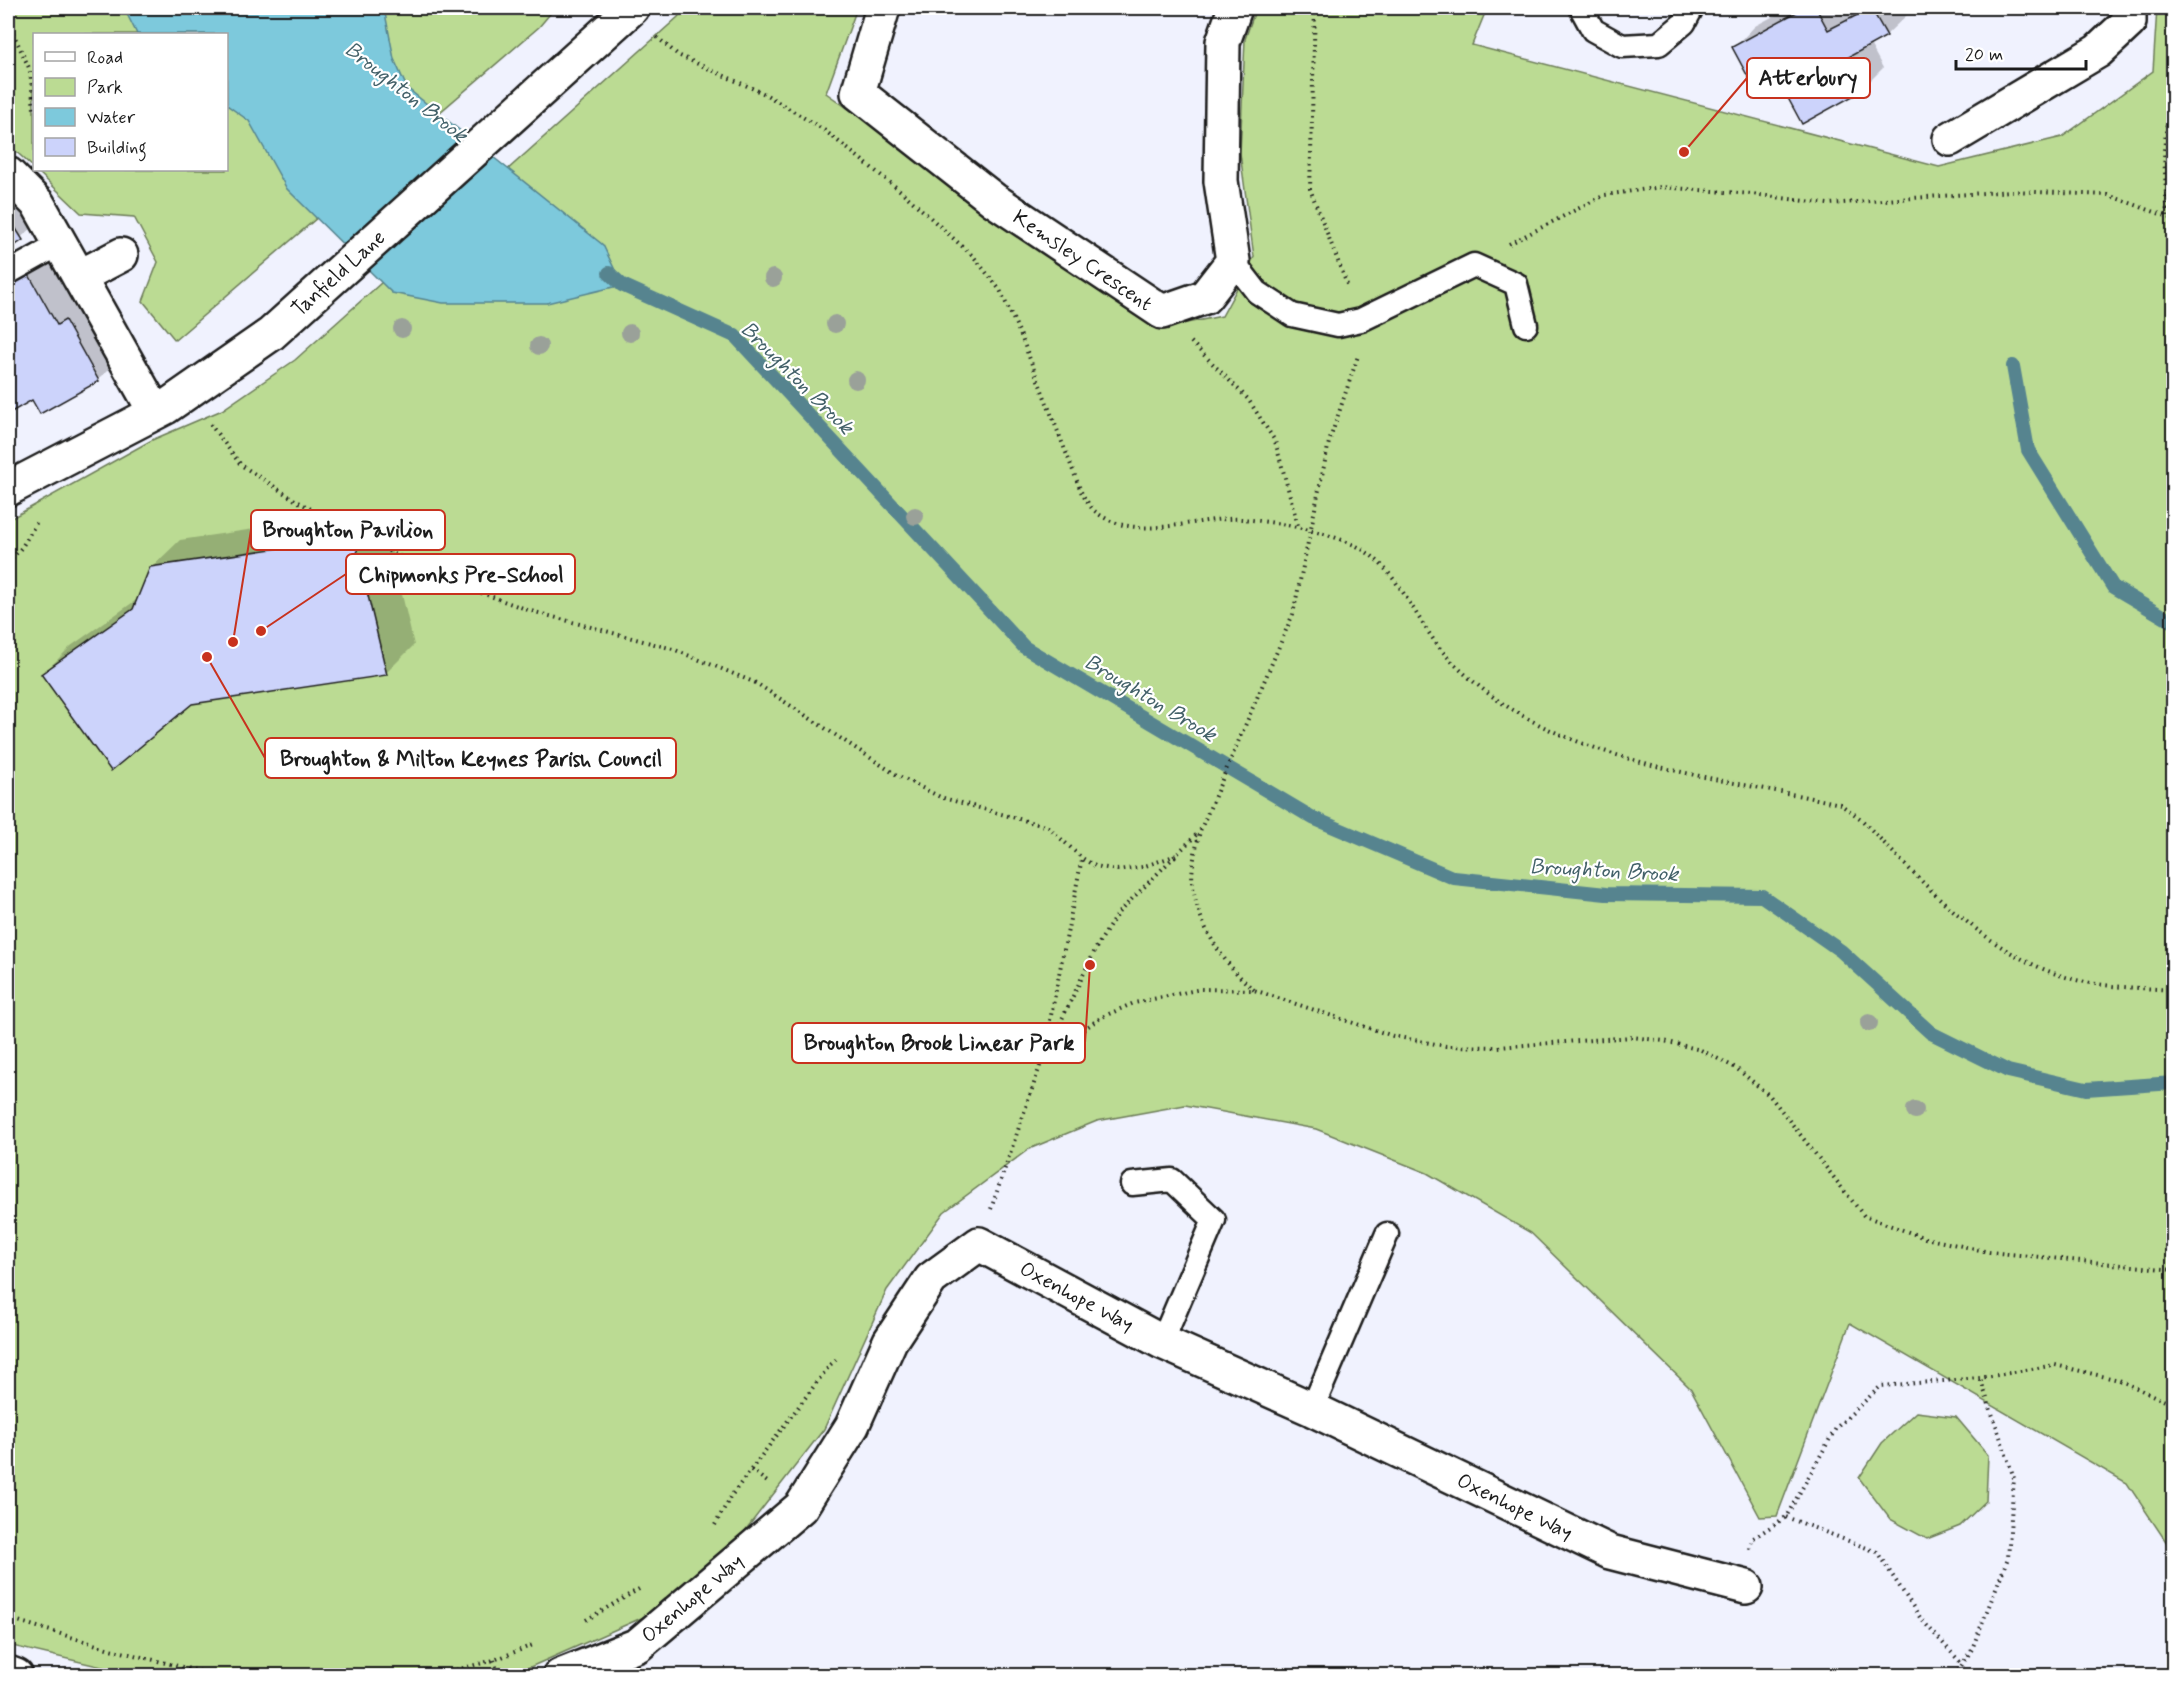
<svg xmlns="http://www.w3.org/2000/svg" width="2181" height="1683" viewBox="0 0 2181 1683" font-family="Mynerve,sans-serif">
<rect width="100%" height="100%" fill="#f0f2fe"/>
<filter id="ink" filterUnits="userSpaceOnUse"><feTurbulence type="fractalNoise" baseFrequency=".0167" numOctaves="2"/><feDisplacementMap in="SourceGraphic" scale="12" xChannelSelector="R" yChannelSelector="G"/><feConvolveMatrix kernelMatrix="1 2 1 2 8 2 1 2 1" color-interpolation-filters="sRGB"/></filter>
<g filter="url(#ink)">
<path fill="#bbdb93" stroke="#6c7c58" stroke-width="1.5" d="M8 8H555L539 27 175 340 143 301 158 262 134 217 81 213 36 170H226V34H34V168L8 144Z
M684 8H857L826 93 1161 328 1222 316 1254 257 1240 153 1245 39 1256 8H1487L1472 45 1939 167 2062 137 2153 71 2157 8H2173V1552L2127 1483 1850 1323 1777 1516 1760 1517 1691 1389 1531 1233 1427 1173 1316 1129 1185 1105 1097 1121 1029 1149 944 1212 887 1290 824 1429 744 1532 646 1616 528 1668 499 1676 136 1675 8 1645V520L152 440 222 410 295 360 678 17Z
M1916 1412 1956 1417 1988 1455 1986 1501 1960 1526 1927 1539 1890 1519 1859 1478 1882 1443Z"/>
<path fill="#7dc9dc" stroke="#56848f" stroke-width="1.5" d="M124 8H384L394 59 407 88 603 245 622 285 547 303H443L392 293 287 189 249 121 227 105 226 34H137Z"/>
<path fill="#0003" d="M1789 8H1904L1908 14 1886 35 1870 44 1883 68 1861 90 1803 122 1782 85 1734 48 1755 26Z
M8 179 37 224 8 248Z
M50 252 120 358 98 380 41 412 32 398 8 412V276Z
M382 510 414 645 386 673 43 674 71 646 139 598 151 568 180 540Z"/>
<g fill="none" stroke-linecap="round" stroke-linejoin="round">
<path stroke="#56848f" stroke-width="14" d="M609 273 622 285 735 336 1024 647 1313 818 1454 878 1606 894 1762 896 1841 951 1931 1033 2008 1071 2086 1089 2174 1083
M2013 366 2028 450 2113 587 2174 623"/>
</g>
<path fill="#ccd3fb" stroke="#1c1c1c" stroke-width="1.5" d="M1804 8H1816L1828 30 1871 8 1887 36 1845 59 1862 91 1802 124 1782 87 1760 99 1732 47Z
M8 216 23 240 8 250Z
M28 273 57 325 65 320 99 381 40 414 32 400 8 414V284Z
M354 537 387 675 192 704 111 771 41 674 133 609 150 567Z"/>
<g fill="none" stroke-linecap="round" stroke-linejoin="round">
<defs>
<path id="lane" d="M1581 8 1593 30 1622 46 1659 44 1684 23 1692 8
M1233 261 1257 292 1292 315 1338 325 1361 320 1474 265 1516 284 1526 325
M8 273 60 244
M1132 1184 1172 1180 1214 1220 1162 1342
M1312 1409 1387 1234"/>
<path id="street" d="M883 8 858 93 994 200 1162 312 1205 297 1233 261 1221 181 1223 42 1235 8
M1950 139 2098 51 2129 22V8
M8 174 38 204 155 412
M79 277 121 255
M8 1673 16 1676
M560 1676 638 1645 801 1507 852 1426 890 1341 931 1279 979 1244 1162 1342 1312 1409 1610 1552 1746 1587"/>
<path id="secondary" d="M8 489 166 407 271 334 632 8"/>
</defs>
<use href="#lane" stroke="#1c1c1c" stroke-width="27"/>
<use href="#street" stroke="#1c1c1c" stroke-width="38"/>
<use href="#secondary" stroke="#1c1c1c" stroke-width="38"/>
<path stroke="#1c1c1c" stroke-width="4" stroke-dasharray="1.5 4.5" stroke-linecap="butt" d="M1315 8 1310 189 1348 287
M8 22 30 70 34 109
M657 37 678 55 765 94 824 130 902 192 974 257 1000 290 1021 336 1082 494C1086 499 1090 508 1096 512 1136 544 1197 516 1242 519 1278 522 1319 530 1352 544 1392 561 1411 610 1436 643 1446 657 1461 671 1474 682 1572 765 1719 777 1840 804L1861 819C1925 885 1996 967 2091 983 2118 988 2147 988 2174 990
M2167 216 2164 151 2174 59
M1509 244 1605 195 1661 187 1752 194 1828 204 2012 191 2108 195 2174 219
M1191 342 1248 399 1275 441 1299 529
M210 424 241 465 295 500 372 543 457 584 531 611 673 649 756 683 895 774 940 797 1048 827 1082 858 1095 866 1117 870 1142 867 1177 855
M8 563 22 547 38 520
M1254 990C1224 964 1199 928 1193 887 1190 869 1196 849 1200 831L1293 614 1329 442 1358 356
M1043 1056 1082 858
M1041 1063 1072 1037 1102 1017 1134 1003 1201 989 1254 990 1393 1036 1446 1046 1498 1047 1632 1037 1664 1041 1701 1050 1736 1068 1770 1096 1864 1216 1925 1238 1989 1252 2174 1270
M991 1209 1041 1063 1096 948 1117 914 1198 833
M751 1470 770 1484
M1786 1517 1877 1552 1921 1619 1962 1664
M715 1525 731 1496 830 1365 838 1358
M1750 1549 1752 1539 1786 1517 1836 1428 1881 1386 1980 1378 2055 1365 2119 1380 2174 1405
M8 1618 110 1649 190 1669 227 1676
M586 1620 639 1589
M494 1660 499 1676
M433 1676 494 1660 533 1645
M1955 1676 1972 1649 2008 1558 2014 1478 1980 1378"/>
<use href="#lane" stroke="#fff" stroke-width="22"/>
<use href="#street" stroke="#fff" stroke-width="33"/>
<use href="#secondary" stroke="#fff" stroke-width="33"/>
</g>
<g fill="#9aa199">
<circle cx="773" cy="278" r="9"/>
<circle cx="835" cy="324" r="9"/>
<circle cx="402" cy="329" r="9"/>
<circle cx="630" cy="333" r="9"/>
<circle cx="539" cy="346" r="9"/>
<circle cx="856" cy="380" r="9"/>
<circle cx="915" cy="516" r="9"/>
<circle cx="1869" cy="1023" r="9"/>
<circle cx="1915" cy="1110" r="9"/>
</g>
</g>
<g text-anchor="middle" stroke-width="4.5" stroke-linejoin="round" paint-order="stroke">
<g font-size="21" fill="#1c1c1c" stroke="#fff">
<text transform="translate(1083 260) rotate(34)" y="7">Kemsley Crescent</text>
<text transform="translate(338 273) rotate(-42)" y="7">Tanfield Lane</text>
<text transform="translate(1077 1296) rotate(28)" y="7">Oxenhope Way</text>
<text transform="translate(1515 1506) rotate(26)" y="7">Oxenhope Way</text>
<text transform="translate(692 1598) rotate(-40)" y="7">Oxenhope Way</text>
</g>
<g font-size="22" font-style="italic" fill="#436169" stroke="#fff">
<text transform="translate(407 91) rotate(38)" y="8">Broughton Brook</text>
<text transform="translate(798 377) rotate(45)" y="8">Broughton Brook</text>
<text transform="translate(1151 697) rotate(31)" y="8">Broughton Brook</text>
<text transform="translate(1604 869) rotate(3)" y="8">Broughton Brook</text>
</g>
</g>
<path fill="none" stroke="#c8321e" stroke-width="2" d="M1684 152L1747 78M233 642L251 530M261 631L346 574M207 657L265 758M1090 965L1085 1043"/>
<g fill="#c8321e" stroke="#fff" stroke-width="2">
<circle cx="1684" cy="152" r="6"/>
<circle cx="233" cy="642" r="6"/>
<circle cx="261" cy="631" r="6"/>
<circle cx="207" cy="657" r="6"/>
<circle cx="1090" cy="965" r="6"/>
</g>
<g fill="#fff" stroke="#c8321e" stroke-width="2">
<rect x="1747" y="58" width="123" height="40" rx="6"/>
<rect x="251" y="510" width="194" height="40" rx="6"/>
<rect x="346" y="554" width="229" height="40" rx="6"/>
<rect x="265" y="738" width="411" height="40" rx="6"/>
<rect x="792" y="1023" width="293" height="40" rx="6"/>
</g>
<g font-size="22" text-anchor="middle" font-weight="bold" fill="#1c1c1c">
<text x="1808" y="85">Atterbury</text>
<text x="348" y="537">Broughton Pavilion</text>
<text x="461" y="582">Chipmonks Pre-School</text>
<text x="471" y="766">Broughton &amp; Milton Keynes Parish Council</text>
<text x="939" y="1050">Broughton Brook Linear Park</text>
</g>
<rect width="2181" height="1683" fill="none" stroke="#fff" stroke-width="30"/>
<rect x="15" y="15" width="2151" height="1653" fill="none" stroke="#1c1c1c" stroke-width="2" filter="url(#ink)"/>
<rect x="33" y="33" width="195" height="138" fill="#ffffff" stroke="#a4a4a4" stroke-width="1.5"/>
<rect x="45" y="52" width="30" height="9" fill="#ffffff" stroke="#a4a4a4" stroke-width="1.5"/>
<text x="87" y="63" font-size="18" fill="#1c1c1c">Road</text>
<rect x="45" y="78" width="30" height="18" fill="#bbdb93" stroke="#a4a4a4" stroke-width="1.5"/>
<text x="87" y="93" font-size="18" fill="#1c1c1c">Park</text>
<rect x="45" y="108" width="30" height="18" fill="#7dc9dc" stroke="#a4a4a4" stroke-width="1.5"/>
<text x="87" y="123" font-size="18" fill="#1c1c1c">Water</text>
<rect x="45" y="138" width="30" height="18" fill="#ccd3fb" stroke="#a4a4a4" stroke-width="1.5"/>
<text x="87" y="153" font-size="18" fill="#1c1c1c">Building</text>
<path d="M1956 60v9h130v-9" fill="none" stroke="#1c1c1c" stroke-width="3"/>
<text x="1965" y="60" font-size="18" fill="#1c1c1c" stroke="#ffffff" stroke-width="4.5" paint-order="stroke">20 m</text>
</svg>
